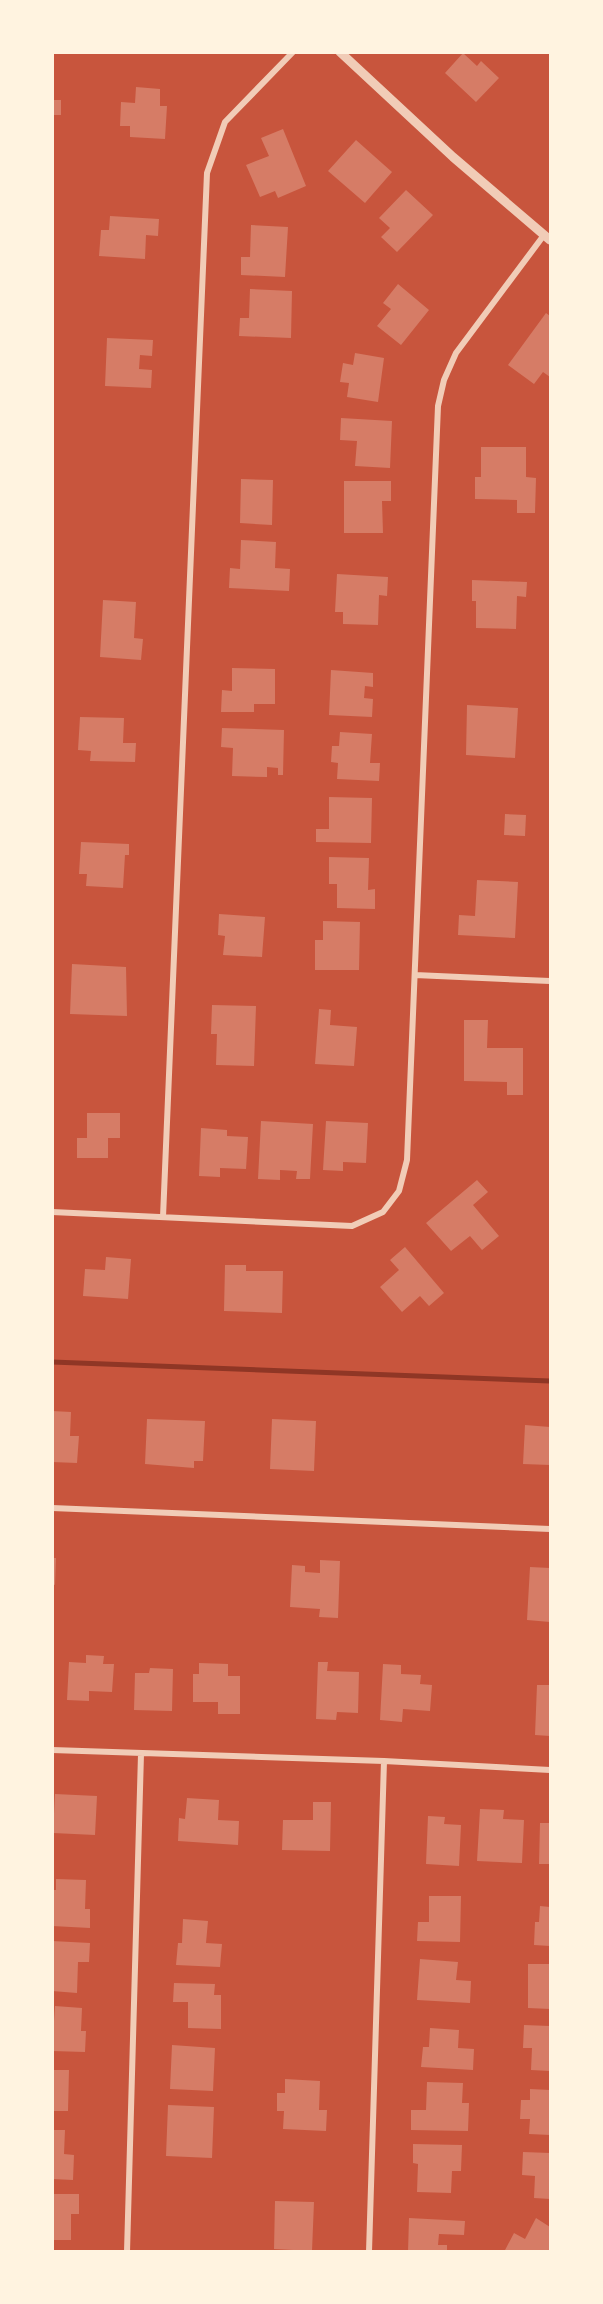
<svg xmlns="http://www.w3.org/2000/svg" width="603" height="2304" viewBox="0 0 603 2304" font-family="'Fira Sans Condensed',sans-serif">
<rect width="100%" height="100%" fill="#c8553d"/>
<g fill="none" stroke-linecap="round" stroke-linejoin="round">
<path stroke="#8f3625" stroke-width="5" d="M52 1362 550 1381"/>
</g>
<path fill="#d67c66" d="M463 53 477 66 481 61 499 78 476 102 445 73Z
M136 87 160 89V106H167L165 139 130 137V126H120L121 102 135 103Z
M52 100H61V115H52Z
M283 129 306 186 278 198 275 191 260 197 246 165 269 156 261 138Z
M356 140 392 172 365 203 328 171Z
M406 190 433 215 397 252 381 237 390 228 379 218Z
M110 216 159 219 158 236 146 235 145 259 99 256 101 230H109Z
M251 225 288 227 285 277 241 275V257H250Z
M398 284 429 310 401 345 377 326 391 309 383 303Z
M250 289 292 291 291 338 239 336 240 318H249Z
M546 313 550 316V377L543 372 534 384 508 365Z
M107 338 153 340 152 356 140 355 139 369 152 370 151 388 105 386Z
M355 353 384 358 378 402 347 397 349 383 340 382 343 363 353 365Z
M341 418 392 421 390 468 355 466 357 441 340 440Z
M481 447H526V477L536 478 535 513H517V500L475 499V477H481Z
M241 479 273 480 272 525 240 523Z
M344 481H391V501H382L383 533H344Z
M241 540 276 542 275 568 290 569 289 591 229 588 230 568 240 569Z
M337 574 388 577 387 596 379 595 378 625 343 624V612H335Z
M472 580 527 582 526 597 517 596 516 629 476 628V601H472Z
M103 600 136 602 134 638 143 639 141 660 100 657Z
M232 668 275 669V704H254V712H221L222 690 232 691Z
M331 670 373 673V687L365 686 364 698 373 699 372 717 329 715Z
M467 705 518 708 515 758 466 755Z
M80 717 124 718 123 743H136L135 762 90 761 91 751 78 750Z
M222 728 284 730 283 775H278V768L267 767V777L232 776 233 748 221 747Z
M340 732 372 734 370 763H380L379 781 337 779 338 763 331 762 332 746H339Z
M329 797 372 798 371 843 316 842V829H329Z
M505 814 526 815 525 836 504 835Z
M81 842 129 844V855H125L123 888 86 886 87 874H79Z
M329 857 369 858 368 890 375 889V909L337 908V884H329Z
M477 880 518 882 515 938 458 935 459 915 475 916Z
M219 914 265 917 262 957 223 955 225 936 218 935Z
M323 921 360 922 359 970H315V940H323Z
M72 964 126 967 127 1016 70 1014Z
M212 1005 256 1006 254 1066 216 1065 217 1034H211Z
M319 1009 331 1010 330 1025 357 1027 354 1066 315 1064Z
M464 1020H488L487 1048H523V1095H507V1082L464 1081Z
M87 1113H120V1138H108V1158H77V1138H87Z
M261 1121 313 1124 310 1179H296L297 1171 280 1170V1180L258 1179Z
M326 1121 368 1123 366 1163 343 1162V1171L323 1170Z
M201 1128 227 1130V1136L248 1137 246 1169 220 1168V1177L199 1176Z
M477 1180 488 1192 473 1205 499 1236 482 1250 470 1236 451 1251 426 1223Z
M405 1247 444 1293 429 1306 420 1296 402 1312 380 1287 399 1270 390 1260Z
M106 1257 131 1259 128 1299 83 1296 85 1269 105 1270Z
M225 1265H246V1271H283L282 1313 224 1311Z
M52 1411 71 1412 70 1436H79L77 1463 52 1462Z
M147 1419 205 1421 203 1461H194V1468L145 1464Z
M272 1419 316 1421 314 1471 270 1469Z
M525 1425 550 1427V1465L523 1464Z
M52 1558H56L55 1585 52 1584Z
M320 1560 340 1561 338 1618 319 1617 320 1609 290 1607 292 1565 305 1566V1572L320 1573Z
M530 1567 550 1568V1622L527 1620Z
M86 1655 104 1656 103 1664H114L112 1692 89 1691V1701L67 1700 69 1662 86 1663Z
M318 1662H328L327 1671 359 1672 358 1713 337 1712 336 1720 316 1719Z
M199 1663 228 1664V1676H240V1714H218V1702H193V1674H199Z
M383 1664 401 1665V1674L421 1675 420 1684 432 1685 430 1711 403 1709 402 1722 380 1720Z
M150 1668 173 1669 172 1711 134 1710 135 1673H149Z
M537 1685H550V1736L535 1735Z
M55 1794 97 1796 95 1835 53 1833Z
M187 1798 219 1800 218 1820 239 1821 238 1845 178 1841 179 1818 185 1819Z
M313 1802H331L330 1851 282 1850 283 1820H313Z
M480 1809 504 1810 503 1819 524 1820 522 1863 477 1861Z
M428 1816 445 1817 444 1824 461 1825 459 1866 426 1864Z
M540 1823H550V1864H539Z
M56 1879 86 1880 85 1909H90V1928L52 1926V1890H56Z
M429 1896H461L460 1942 417 1941 418 1922H429Z
M540 1906 550 1907V1946L534 1945 535 1922H539Z
M183 1919 208 1921 206 1943 222 1944 220 1967 176 1965 178 1943H182Z
M52 1941 90 1943 89 1962H78L77 1993 52 1991Z
M420 1959 458 1962 456 1980 471 1981 470 2003 417 2000Z
M528 1964H550V2009L528 2008Z
M174 1983 215 1984 214 1995H221V2029L188 2028V2002H173Z
M55 2006 82 2008 81 2031H86L85 2052 52 2051Z
M524 2025 550 2026V2071L531 2070 532 2048H523Z
M430 2028 459 2030 458 2048 474 2049 473 2070 421 2067 423 2047H429Z
M172 2045 215 2048 213 2091 170 2089Z
M52 2070H69L68 2111H52Z
M285 2079 320 2081 319 2110H327L326 2131 283 2129 284 2111H277V2093H285Z
M427 2082 463 2083 462 2103H469L468 2131 411 2130V2110H426Z
M530 2089 550 2090V2135L529 2134 530 2119H520L521 2100H530Z
M168 2105 214 2107 212 2158 166 2156Z
M52 2130H65L64 2154 74 2155 73 2180 52 2179Z
M413 2144 462 2145 461 2171H452L451 2193 417 2192 418 2164 413 2163Z
M523 2152 550 2153V2199L534 2198 535 2176 522 2175Z
M52 2194H79V2214H71V2240H52Z
M275 2201 314 2202 312 2251 274 2249Z
M409 2218 465 2221 464 2235 439 2234 438 2245H447V2252H408Z
M536 2218 550 2227V2252H504L514 2233 525 2239Z"/>
<g fill="none" stroke-linecap="round" stroke-linejoin="round">
<path stroke="#f1ccb7" stroke-width="6" d="M415 975 550 981
M52 1212 352 1226 383 1212 399 1191 407 1160 438 406 444 380 456 353 544 235
M163 1217 207 173 225 122 293 52
M52 1508 550 1529
M52 1750 384 1761 550 1770
M127 2252 141 1754
M369 2252 384 1761"/>
<path stroke="#f1ccb7" stroke-width="9" d="M340 52 453 157 550 240"/>
</g>
<rect width="603" height="2304" fill="none" stroke="#fff3e0" stroke-width="108"/>
</svg>
